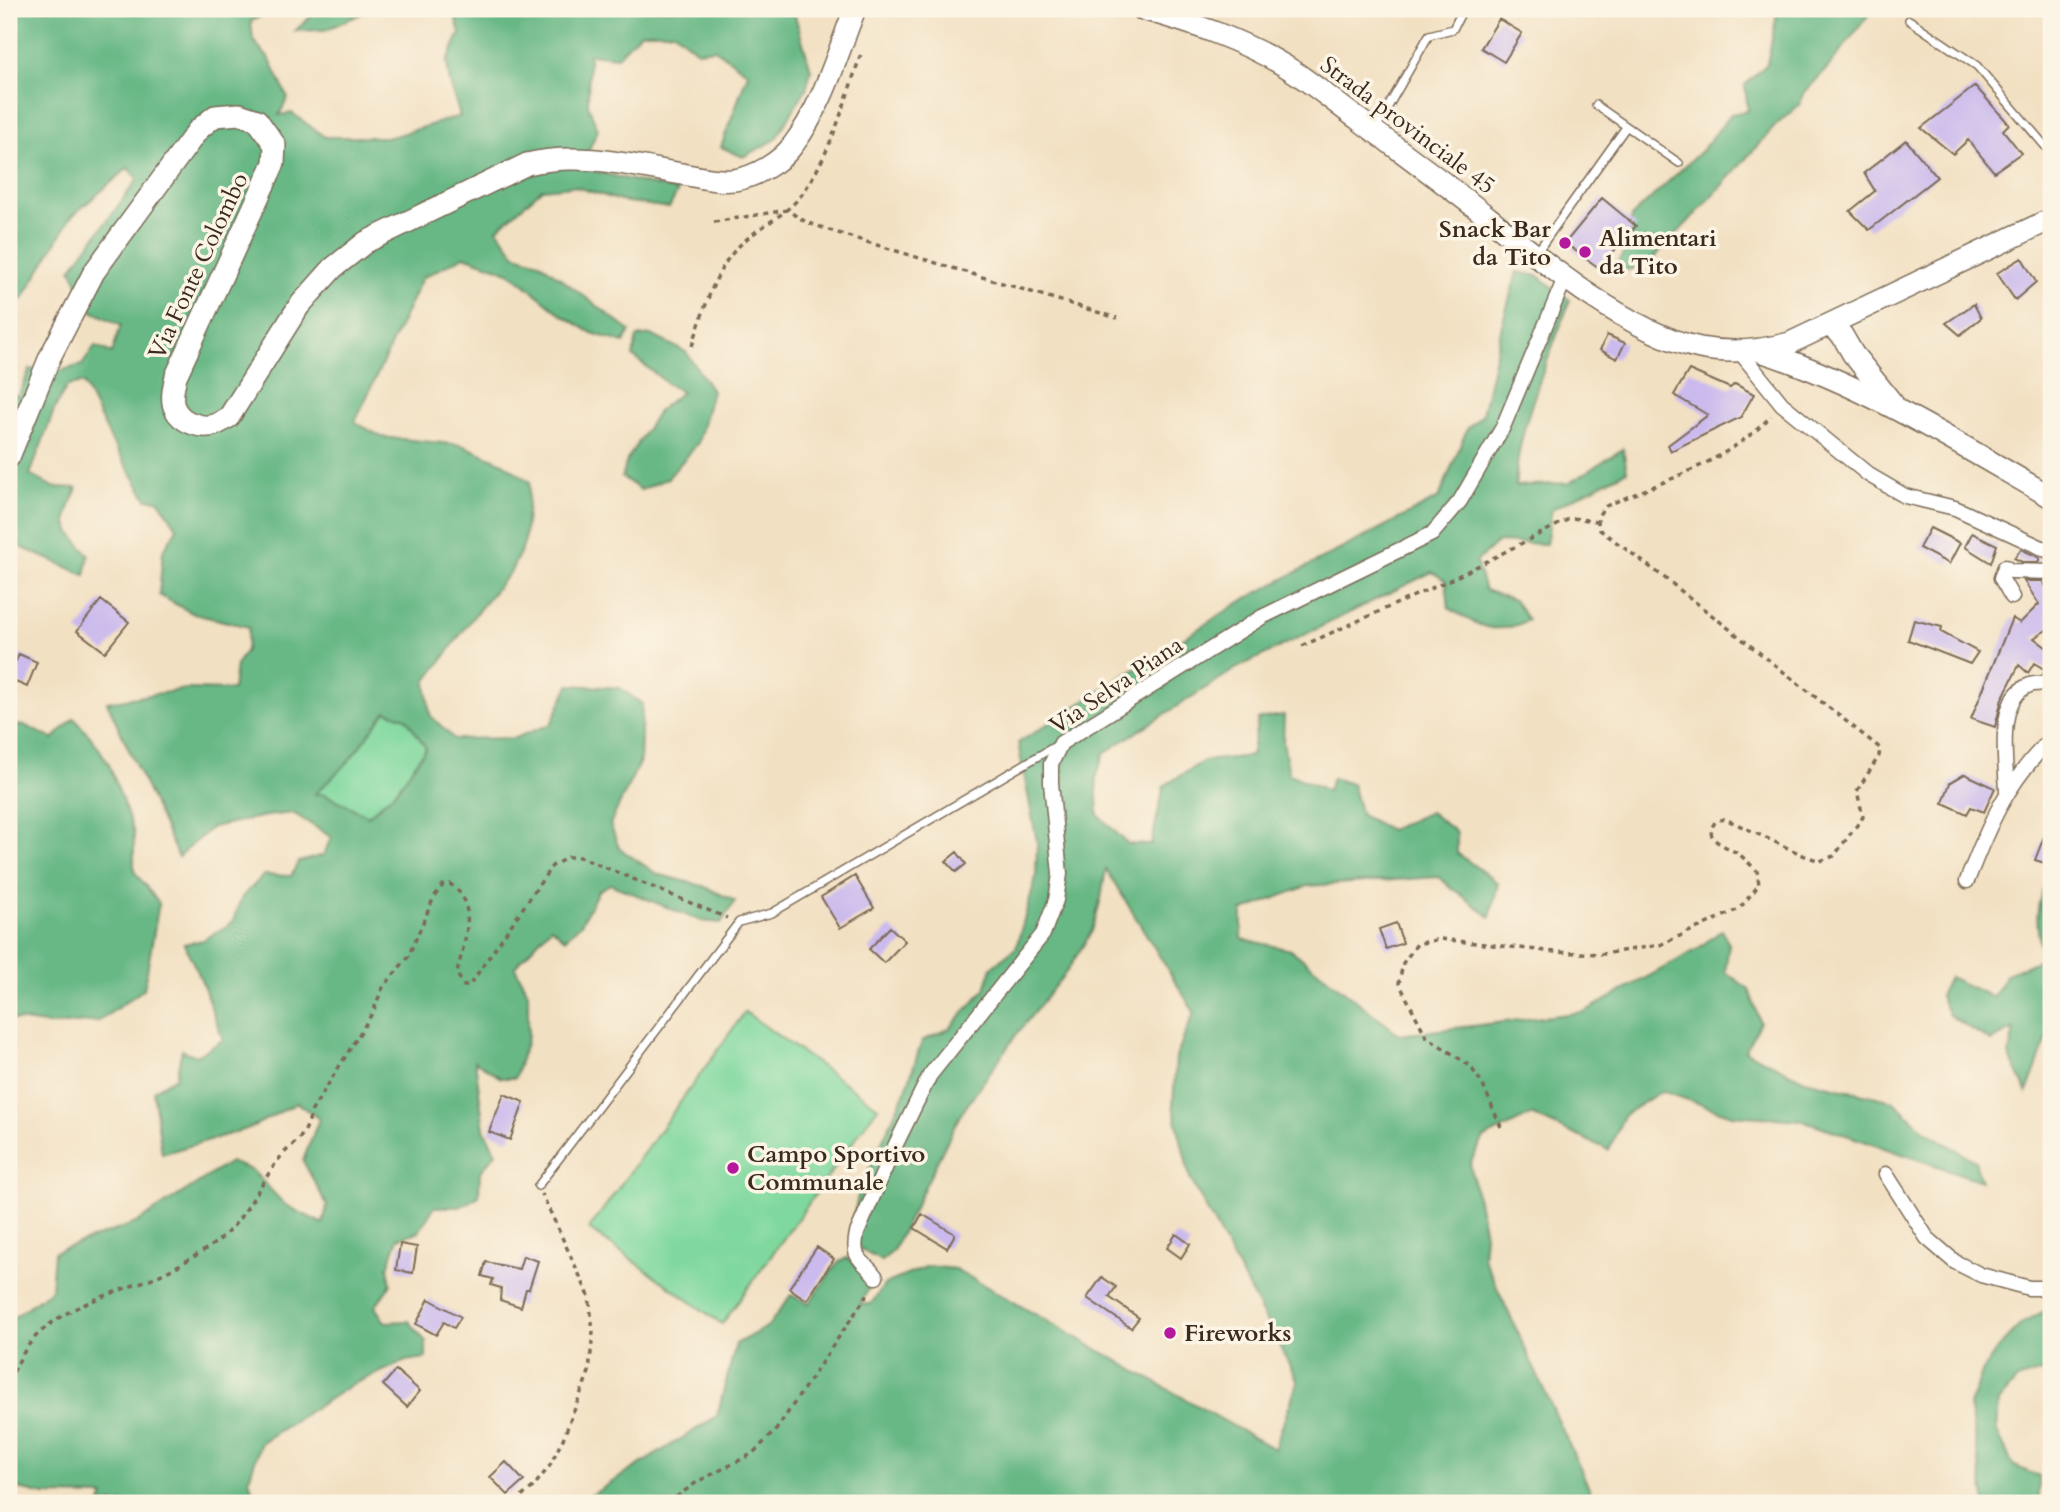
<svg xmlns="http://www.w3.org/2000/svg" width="2060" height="1512" viewBox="0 0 2060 1512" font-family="Cardo,serif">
<rect width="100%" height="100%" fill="#fcf5e5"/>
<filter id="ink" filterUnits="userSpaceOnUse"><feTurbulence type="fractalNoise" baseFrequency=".0143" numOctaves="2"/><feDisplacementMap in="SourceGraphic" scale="14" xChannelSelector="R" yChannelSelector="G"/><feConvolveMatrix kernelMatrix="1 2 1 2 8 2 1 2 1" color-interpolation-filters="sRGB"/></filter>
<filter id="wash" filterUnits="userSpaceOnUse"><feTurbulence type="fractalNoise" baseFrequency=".00686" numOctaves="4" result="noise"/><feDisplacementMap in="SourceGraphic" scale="28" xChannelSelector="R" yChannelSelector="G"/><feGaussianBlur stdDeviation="1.57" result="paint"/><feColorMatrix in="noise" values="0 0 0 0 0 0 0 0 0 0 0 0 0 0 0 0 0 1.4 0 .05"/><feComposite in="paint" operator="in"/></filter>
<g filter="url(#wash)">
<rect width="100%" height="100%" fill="#f2e0c2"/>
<path fill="#7fd89e" stroke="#5d815e" stroke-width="2" d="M386 711 406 718 426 748 397 790 368 816 324 794H313L348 762Z
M745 1012 878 1107 722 1324 589 1229Z"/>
<path fill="#67b885" stroke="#517152" stroke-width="2" fill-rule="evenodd" d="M9 9H275L251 21 253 40 270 60 288 98 279 115 292 113 325 137H391L460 116 450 83 447 62 460 33 453 9H793L811 70 806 89 775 140 743 157 721 147 748 73 715 49 697 51 674 32H641L617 57 589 54 588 105 598 130 580 168 678 191 669 208 621 201 573 186 542 189 497 229 516 255 539 262 630 331 624 343 592 333 562 315 509 272 464 256 422 278 355 422 382 437 462 445 503 463 530 482 524 544 511 571 477 612 426 682 430 715 454 739 515 738 551 724 569 685 620 688 642 704 640 761 610 824 619 848 657 874 703 886 735 901 721 923 701 921 610 884 598 891 581 924 565 939 551 927 515 967 528 993V1036L515 1078H501L475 1061 484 1129 496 1153 480 1172 479 1196 460 1207H434L419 1232 398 1238 388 1267 391 1284 375 1307 385 1322 409 1321 426 1342V1358L406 1361 353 1384 261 1442 249 1479 256 1503H101L104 1496 45 1495 9 1487V1321L51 1290 54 1252 136 1223 230 1162 252 1170 285 1205 323 1224 327 1205 303 1161 319 1119 297 1103 250 1128 162 1154 153 1091 176 1077 182 1050 196 1056 223 1040 201 979 184 944 203 940 232 923 242 897 264 875 291 876 298 862 324 855 331 837 293 813 266 816 212 827 178 857 107 702 186 689 233 690 236 665 246 650 249 627 194 614 159 595 163 551 177 528 159 500 147 499 112 442 83 383 67 386 55 408 30 475 53 487 77 488C61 527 63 524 89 555L85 575 9 542V390L18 397 30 369 55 372 82 365 95 346 112 353 121 325 92 311 71 269 138 179 128 168 71 217 22 300 9 295ZM386 711 406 718 426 748 397 790 368 816 324 794H315L348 762Z
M319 9H372L325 30 295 31Z
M1778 9H1873L1831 64 1803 94 1800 104 1776 125 1705 204 1649 263 1621 272 1616 265 1626 249 1632 216 1703 149 1731 114 1748 111 1745 85 1767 64Z
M1517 272 1538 276 1570 300C1552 351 1514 434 1516 486L1569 483 1623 449 1627 471 1552 509 1546 544 1498 542 1476 562 1485 590 1514 600 1528 620C1495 637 1478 626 1449 608L1446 581 1432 572 1237 668 1104 753 1096 778 1098 815 1128 844 1151 845 1164 786 1204 761 1251 756 1258 719 1284 715 1283 742 1289 774 1328 791 1332 778 1352 784 1361 815 1390 830 1430 812 1457 833V853L1498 883 1490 917 1438 877 1307 886 1242 911V939L1291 950 1400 1035 1584 1012 1696 950 1722 930 1729 944 1725 972 1749 989 1760 1022 1745 1051 1805 1080 1893 1101 1924 1130 1975 1161 1981 1181 1802 1120 1732 1115 1662 1091 1624 1115 1609 1150 1531 1115 1484 1138 1470 1163 1485 1234 1483 1257 1596 1503H579L717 1416 736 1344 768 1326 791 1295 809 1303 838 1262 847 1258 874 1279 860 1304H871L885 1284 928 1266 955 1269 1274 1449 1298 1381 1190 1178 1173 1106 1176 1057 1194 1012 1106 869 1101 898 1092 931 1067 971 1016 1035 959 1117 894 1249 882 1261 861 1250 850 1232 859 1192 907 1087 922 1041 950 1028 985 989 992 967 1016 948 1036 877 1037 842 1018 743 1245 599 1439 498 1467 429 1482 415 1502 325Z
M651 335 686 352 712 391 698 443 668 478 641 490 622 477 627 460 659 410 682 392 668 384 633 356 637 337Z
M74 718 94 741 109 764 134 833V871L159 903 144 989 99 1021 52 1025 9 1019V910L16 879 9 873V726L24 725 53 739Z
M2051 874V1028L2027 1092 2009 1055 2014 1029 1991 1041 1949 1015 1940 996 1949 977 1992 997 2007 974 2042 959C2037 927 2032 903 2051 874Z
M2048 1309H2051V1369L2017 1380 1998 1402 1996 1430 2013 1465 2039 1477V1503H1986L1969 1405 1984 1368 1999 1347 2021 1324Z"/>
<g id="blocks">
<path fill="#cbbaed" d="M1499 19 1522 33 1504 62 1481 48Z
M1975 86 2009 124 2003 130 2021 153 1994 172 1968 140 1953 154 1921 128Z
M1906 140 1937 177 1869 230 1850 211 1875 191 1864 173Z
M1602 198 1636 226 1599 268 1565 243Z
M2022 258 2036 282 2015 300 1997 273Z
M1974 304 1981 318 1960 335 1946 323Z
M1607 335 1625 343 1617 359 1600 350Z
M1689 370 1730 388 1735 384 1754 394 1741 417 1671 451 1668 445 1708 415 1674 395Z
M1930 528 1960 543 1949 564 1919 548Z
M1972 533 1997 545 1991 563 1965 547Z
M2021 549 2040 558 2038 562H2022L2014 558Z
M2024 581H2042L2051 594V627L2034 638 2051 651V663L2044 669 2034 663 2028 673 2019 665 2002 699 1995 727 1971 719 2012 618 2020 623 2039 604Z
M101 600 129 622 105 652 77 631Z
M1914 620 1942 627 1941 632 1978 652 1970 664 1908 640Z
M19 654 37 662 27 687 9 679V659L16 661Z
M1965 774 1995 788 1984 812 1971 807 1967 814 1943 803 1950 783Z
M2050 821H2051V865L2035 860Z
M957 852 966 864 956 872 946 861Z
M855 876 874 908 840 928 821 897Z
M1396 923 1403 943 1386 949 1379 929Z
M890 927 905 941 884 963 869 949Z
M504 1094 524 1102 510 1140 489 1132Z
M922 1214 955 1234 947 1248 914 1228Z
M1176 1234 1190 1244 1181 1258 1167 1248Z
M400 1244 417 1247 413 1273 396 1270Z
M817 1247 834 1259 807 1300 789 1288Z
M523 1256 538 1261 529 1289H526L521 1307 500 1300 501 1288 491 1285 493 1279 482 1276 486 1262 519 1269Z
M1102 1277 1116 1287 1109 1297 1139 1318 1131 1328 1087 1298Z
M429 1299 461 1317 454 1328 444 1322 436 1335 416 1324Z
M396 1370 420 1391 407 1407 383 1385Z
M506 1462 524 1481 508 1495 490 1477Z"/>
</g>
</g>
<g filter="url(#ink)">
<use href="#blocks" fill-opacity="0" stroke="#7b6a57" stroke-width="2"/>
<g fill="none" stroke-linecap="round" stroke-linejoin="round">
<defs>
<path id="lane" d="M1909 20 1977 66 2051 153
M1596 105 1679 163
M1376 128 1429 35 1453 29 1463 9
M1537 252 1626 127
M538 1186 739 922 772 913 1057 745"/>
<path id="street" d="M1740 352 1782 404 1869 475 1905 496 1955 508 2051 552
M2012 597 2001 578 2005 567 2011 571 2051 572
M2007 791C2006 762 1995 697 2030 685 2035 683 2042 684 2047 683L2051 675
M1967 881C1989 824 2007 782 2051 739
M1886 1174 1927 1238 1955 1262 1981 1275 2029 1288H2051
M876 1277C862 1258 851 1260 857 1233L893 1150 930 1075 1043 934 1056 900 1060 874 1051 783V764L1061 743 1262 617 1432 534 1460 501 1503 427 1565 278"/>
<path id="secondary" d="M1142 9C1192 23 1240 39 1285 66 1310 81 1334 102 1358 119 1402 152 1446 184 1489 218 1545 264 1629 333 1700 348 1731 354 1760 351 1790 343L2051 219
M1828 325 1842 335 1853 354 1893 404
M1760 351C1864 384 1957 443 2051 497
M9 457 50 357 94 272 198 130 215 116 239 114 257 120 275 145 274 163 176 376C174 385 170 400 175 409 181 422 201 429 214 425 219 424 225 419 229 417L299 306 333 268 366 242 527 164C577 152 626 164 676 173 695 176 715 182 734 180 755 177 781 162 793 145 823 106 837 54 855 9"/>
</defs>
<use href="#lane" stroke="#7b6a57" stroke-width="10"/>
<use href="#street" stroke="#7b6a57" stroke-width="17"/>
<use href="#secondary" stroke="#7b6a57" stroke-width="24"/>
<path stroke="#7b6a57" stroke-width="3.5" stroke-dasharray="5 5" stroke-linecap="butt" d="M714 222 787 210 806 222 844 235 1117 318
M692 346C704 312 713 271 740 245 759 226 786 216 802 194 832 152 845 100 862 51
M1302 646 1454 578 1571 518 1597 521
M1501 1127 1482 1083 1470 1066 1426 1036 1399 983 1403 963 1417 944 1440 939 1555 952 1603 954 1660 945 1739 909 1759 885 1757 871C1752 866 1746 860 1740 855 1728 846 1700 841 1716 821L1724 819 1732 822 1805 856 1820 861 1834 856 1863 817 1857 791 1879 756 1880 748 1661 575 1600 530C1596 519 1598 514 1606 506 1663 481 1728 462 1771 416
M9 1381C18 1362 27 1342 44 1329 78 1300 125 1291 164 1273 182 1264 199 1254 215 1243 242 1224 257 1189 276 1163 292 1140 305 1143 311 1112L373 1012 382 989 408 957 434 897 443 885 450 884C481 904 462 946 457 974L464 986H469L552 866 568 857H580L727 918
M9 1451 13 1468 9 1480
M514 1503 533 1487 549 1467 563 1439 589 1372 593 1332 589 1296 542 1194
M668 1503 697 1482 752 1454 776 1430 870 1291"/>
<use href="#lane" stroke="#fff" stroke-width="7"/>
<use href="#street" stroke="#fff" stroke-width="14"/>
<use href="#secondary" stroke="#fff" stroke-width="21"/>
</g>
</g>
<g fill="#b5179e" stroke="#fcf5e5" stroke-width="2.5">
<circle cx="1565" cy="243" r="7"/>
<circle cx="1585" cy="252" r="7"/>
<circle cx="733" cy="1168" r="7"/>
<circle cx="1170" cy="1333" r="7"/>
</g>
<g text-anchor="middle" stroke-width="7" stroke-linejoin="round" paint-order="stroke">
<g font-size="24" fill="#3b2a1e" stroke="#fcf5e5">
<text transform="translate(1408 125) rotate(37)" y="8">Strada provinciale 45</text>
<text transform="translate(198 266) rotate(-65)" y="8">Via Fonte Colombo</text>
<text transform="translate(1116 685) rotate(-34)" y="8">Via Selva Piana</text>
</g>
<g font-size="24" font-weight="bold" fill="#3b2a1e" stroke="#fcf5e5" text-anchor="start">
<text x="1551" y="237" text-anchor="end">Snack Bar<tspan x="1551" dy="28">da Tito</tspan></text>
<text x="1599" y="246">Alimentari<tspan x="1599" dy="28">da Tito</tspan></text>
<text x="747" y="1162">Campo Sportivo<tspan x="747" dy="28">Communale</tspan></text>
<text x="1184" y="1341">Fireworks</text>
</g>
</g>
<rect width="2060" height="1512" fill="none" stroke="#fcf5e5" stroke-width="35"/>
</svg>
